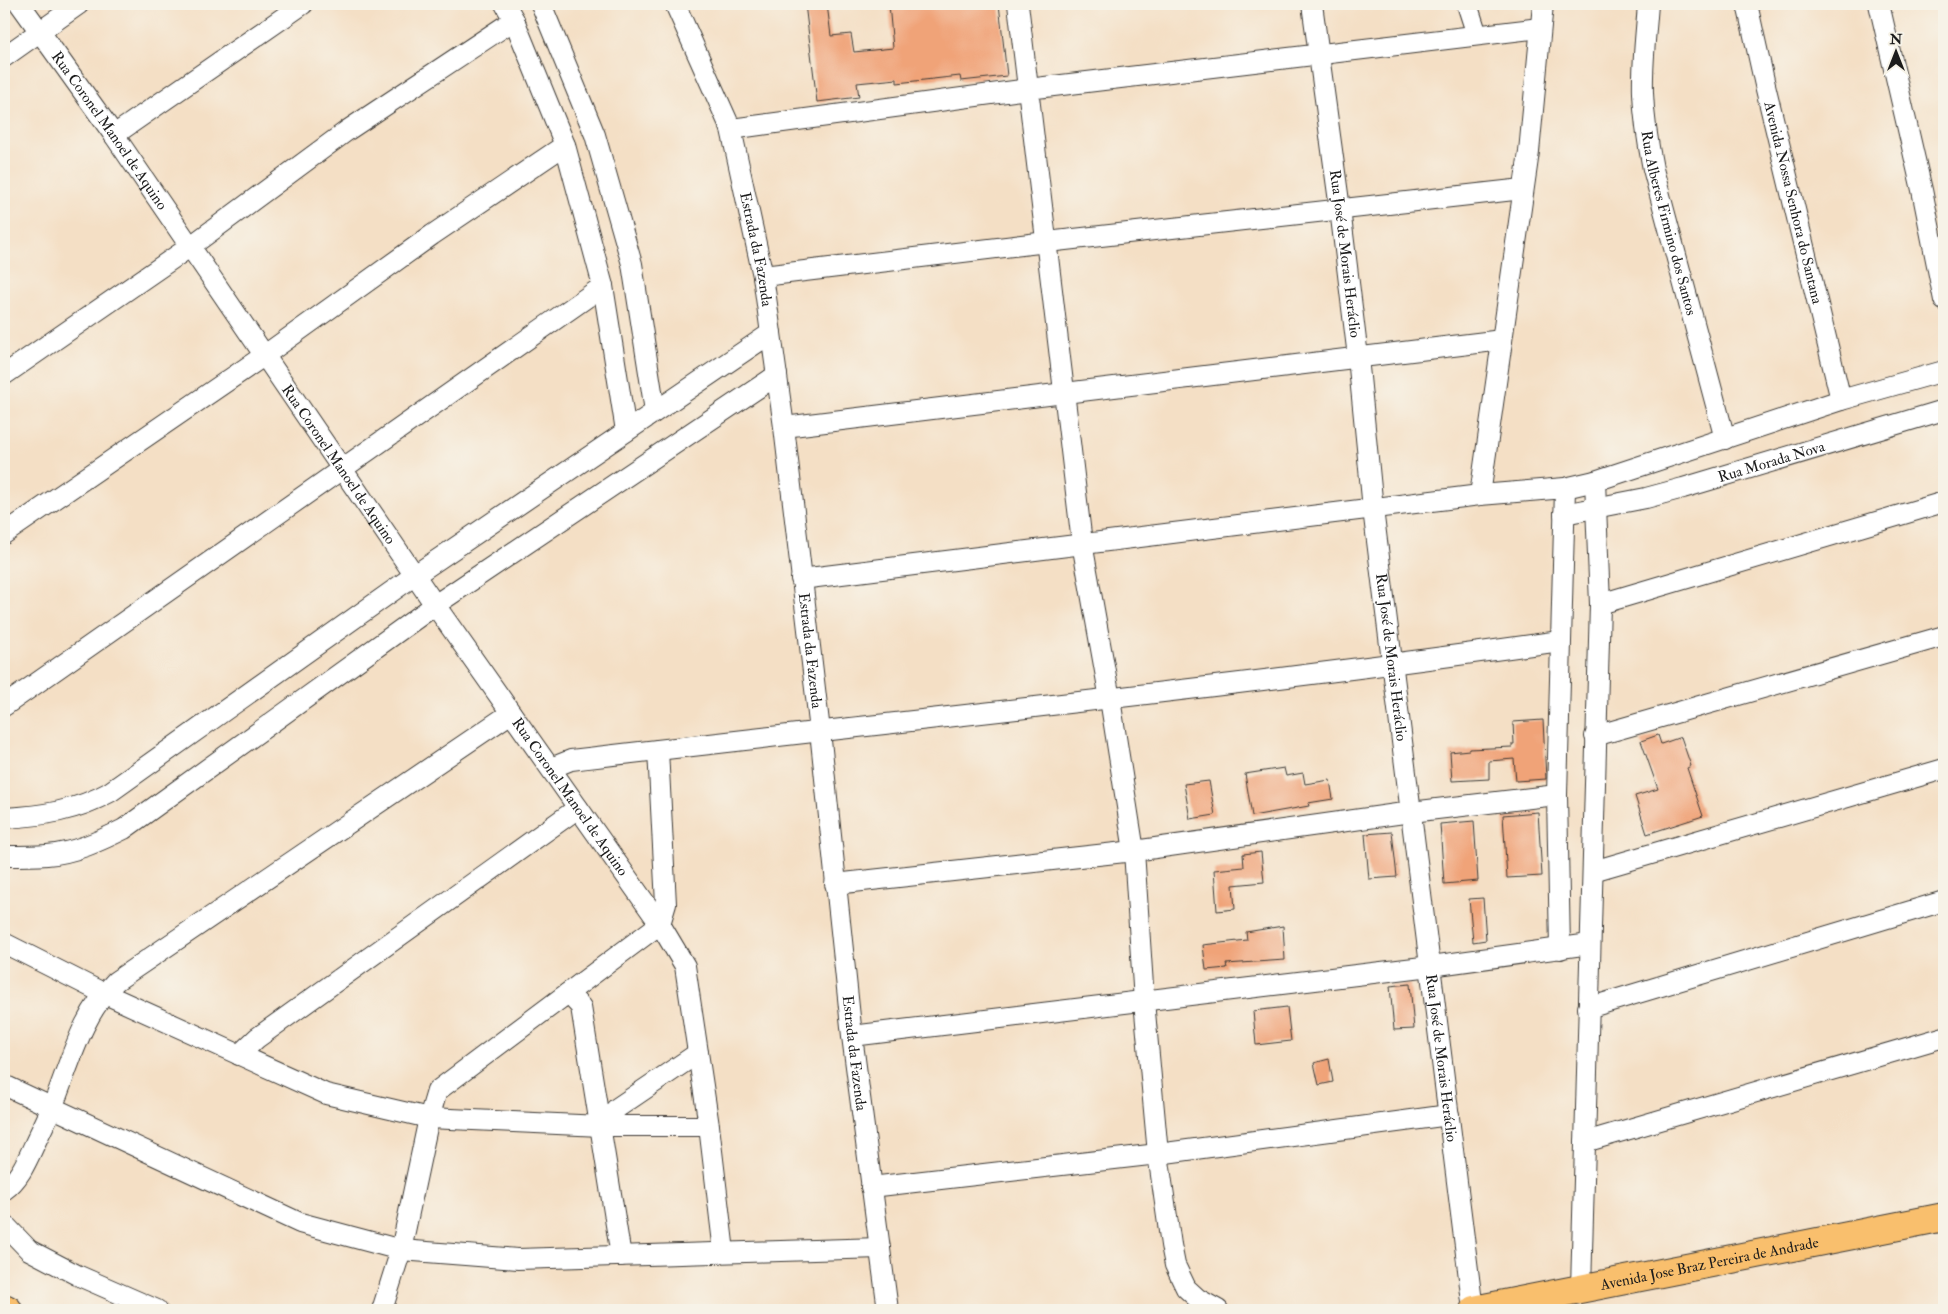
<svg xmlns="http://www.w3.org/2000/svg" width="1948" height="1314" viewBox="0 0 1948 1314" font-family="'IM FELL Double Pica',serif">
<rect width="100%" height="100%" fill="#f7f3e8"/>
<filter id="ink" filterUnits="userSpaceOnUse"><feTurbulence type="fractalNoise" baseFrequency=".02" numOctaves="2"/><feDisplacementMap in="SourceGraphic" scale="10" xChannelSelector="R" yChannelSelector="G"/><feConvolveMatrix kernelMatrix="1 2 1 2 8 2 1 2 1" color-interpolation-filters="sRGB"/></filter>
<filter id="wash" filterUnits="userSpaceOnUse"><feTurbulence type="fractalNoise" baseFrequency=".0096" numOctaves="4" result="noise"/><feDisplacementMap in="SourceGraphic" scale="20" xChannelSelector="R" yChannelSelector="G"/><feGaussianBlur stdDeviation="1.12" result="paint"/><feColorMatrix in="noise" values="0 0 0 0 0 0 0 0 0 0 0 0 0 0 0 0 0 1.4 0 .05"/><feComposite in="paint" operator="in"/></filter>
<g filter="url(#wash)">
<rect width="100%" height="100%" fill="#f4dfc5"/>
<g id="blocks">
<path fill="#f0a378" d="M805 4H827L831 36 851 34 854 52 893 48 889 4H999L1007 76 961 81 960 76 897 83V79L857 83 859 97 817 102Z
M1543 720 1546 779 1516 781 1514 759 1489 761V779L1452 781 1450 752 1469 750V749L1512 747V744H1514L1513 722Z
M1658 735 1661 744 1681 737 1691 766 1687 768 1703 816 1647 834 1635 796 1658 789 1641 741Z
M1284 768 1286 776 1303 773 1305 784 1330 780 1333 799 1308 803 1309 806 1252 816 1245 774Z
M1209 781 1215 815 1190 819 1184 784Z
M1538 812 1542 876 1507 878 1503 815Z
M1474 821 1478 881 1444 884 1440 824Z
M1392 832 1397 877 1369 879 1365 834Z
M1261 852 1264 882 1233 885 1235 909 1217 911 1214 870 1244 867 1243 854Z
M1483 898 1486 940 1473 942 1469 899Z
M1283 926 1285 960 1226 964 1227 968 1206 970 1203 945 1247 940 1246 932Z
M1410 984 1414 1029 1394 1030 1390 986Z
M1287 1007 1291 1041 1256 1045 1253 1011Z
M1329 1059 1333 1082 1319 1085 1314 1063Z"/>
</g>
</g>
<g filter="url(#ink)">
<use href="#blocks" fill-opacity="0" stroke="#3c3935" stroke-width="1"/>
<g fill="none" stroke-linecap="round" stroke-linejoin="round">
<defs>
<g id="street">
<path id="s1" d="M20 4 114 135 435 605 660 924 685 966 709 1126 724 1252"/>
<path d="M505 4 514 20 565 145 603 286 626 431"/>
<path d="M541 4 595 135 632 264 655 411"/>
<path id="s2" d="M675 4 731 129 763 276 784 427 820 731 852 1036 888 1310"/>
<path d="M1018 4 1082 543 1110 699 1134 851 1144 1001 1158 1154 1171 1245 1175 1265 1186 1288 1198 1299 1218 1310"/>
<path id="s3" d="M1312 4 1340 209 1358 357 1373 509 1473 1310"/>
<path d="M1467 4 1477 35"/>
<path id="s4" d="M1648 4C1646 33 1642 63 1643 93 1644 118 1648 144 1653 169L1725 439"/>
<path id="s5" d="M1747 4 1765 85 1841 400"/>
<path d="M1879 4 1922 190 1944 300"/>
<path d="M4 57 79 4"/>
<path d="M731 129 1028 89 1540 28"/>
<path d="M114 135 303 4"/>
<path d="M763 276 1047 242 1523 189"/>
<path d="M4 375 191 246 348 130 514 20"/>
<path d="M784 427 1502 340"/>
<path d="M1480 495 1529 152 1543 4"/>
<path id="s6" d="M1564 514 1646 498 1683 488 1944 410"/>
<path d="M4 534 265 355 432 235 565 145"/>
<path d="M801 579 1480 495 1565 488 1595 481 1841 400 1944 371"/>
<path d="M1600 604 1944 502"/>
<path d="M4 706 603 286"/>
<path d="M1595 736 1944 636"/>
<path d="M551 768 571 760C901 721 1231 688 1560 641"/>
<path d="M4 818C42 816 76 811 110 792L415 575 771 333"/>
<path d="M4 856C18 856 33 856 47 855 74 853 100 841 124 829L435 605 777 375"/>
<path d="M1593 871 1944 769"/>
<path d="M835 884 1134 851 1411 812 1557 795"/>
<path d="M4 943 103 993 326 1094 429 1118 601 1126H709"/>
<path d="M1560 949 1557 795 1565 488"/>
<path d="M568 993 581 1007 621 1256"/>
<path d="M1588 1008 1944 901"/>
<path d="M852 1036 1431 966 1590 944"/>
<path d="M239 1055 257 1038 578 808"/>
<path d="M4 1085 300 1223 401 1250 518 1259 880 1248"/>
<path d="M601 1126 617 1108 698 1053"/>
<path d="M1585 1142 1944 1037"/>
<path d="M871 1187 1158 1154 1449 1115"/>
<path d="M4 1190C21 1178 28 1158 37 1139 42 1129 47 1118 52 1108 70 1064 81 1015 116 981L511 713"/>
<path d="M4 1224 29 1250 77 1275 157 1310"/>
<path d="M1581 1288 1600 604 1595 481"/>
<path d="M382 1310 401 1250 429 1118 437 1091 660 924 666 904 658 750"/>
</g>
<g id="primary">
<path d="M4 1308 8 1310"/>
<path id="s7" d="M1474 1310 1944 1217"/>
</g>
</defs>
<use href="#street" stroke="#3c3935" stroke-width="22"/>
<use href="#primary" stroke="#3c3935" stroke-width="30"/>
<use href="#street" stroke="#fff" stroke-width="20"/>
<use href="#primary" stroke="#f9bf6d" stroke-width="28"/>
</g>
</g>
<g text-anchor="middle" stroke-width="5" stroke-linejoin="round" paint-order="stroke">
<g font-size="15" fill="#1c1c1c" stroke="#f7f3e8">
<text dy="5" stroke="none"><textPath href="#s1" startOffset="155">Rua Coronel Manoel de Aquino</textPath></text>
<text dy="5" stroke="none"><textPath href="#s5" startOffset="204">Avenida Nossa Senhora do Santana</textPath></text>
<text dy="5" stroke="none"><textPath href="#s4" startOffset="222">Rua Alberes Firmino dos Santos</textPath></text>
<text dy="5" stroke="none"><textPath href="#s2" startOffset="260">Estrada da Fazenda</textPath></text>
<text dy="5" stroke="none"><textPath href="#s3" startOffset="252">Rua José de Morais Heráclio</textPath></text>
<text dy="5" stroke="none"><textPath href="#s6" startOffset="214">Rua Morada Nova</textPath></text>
<text dy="5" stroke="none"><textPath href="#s1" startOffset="560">Rua Coronel Manoel de Aquino</textPath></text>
<text dy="5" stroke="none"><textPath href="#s2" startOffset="665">Estrada da Fazenda</textPath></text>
<text dy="5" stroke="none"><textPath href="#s3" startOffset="658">Rua José de Morais Heráclio</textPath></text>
<text dy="5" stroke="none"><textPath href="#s1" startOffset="965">Rua Coronel Manoel de Aquino</textPath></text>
<text dy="5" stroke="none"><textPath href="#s2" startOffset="1070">Estrada da Fazenda</textPath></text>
<text dy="5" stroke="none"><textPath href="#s3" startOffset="1062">Rua José de Morais Heráclio</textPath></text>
<text dy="5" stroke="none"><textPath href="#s7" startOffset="240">Avenida Jose Braz Pereira de Andrade</textPath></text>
</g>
</g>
<rect width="1948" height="1314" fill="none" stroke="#f7f3e8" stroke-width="20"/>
<g transform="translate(1896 52)" stroke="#f7f3e8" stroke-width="4" paint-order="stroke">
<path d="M0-4L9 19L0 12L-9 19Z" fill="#1c1c1c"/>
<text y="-8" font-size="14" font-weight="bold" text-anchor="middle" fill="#1c1c1c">N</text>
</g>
</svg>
